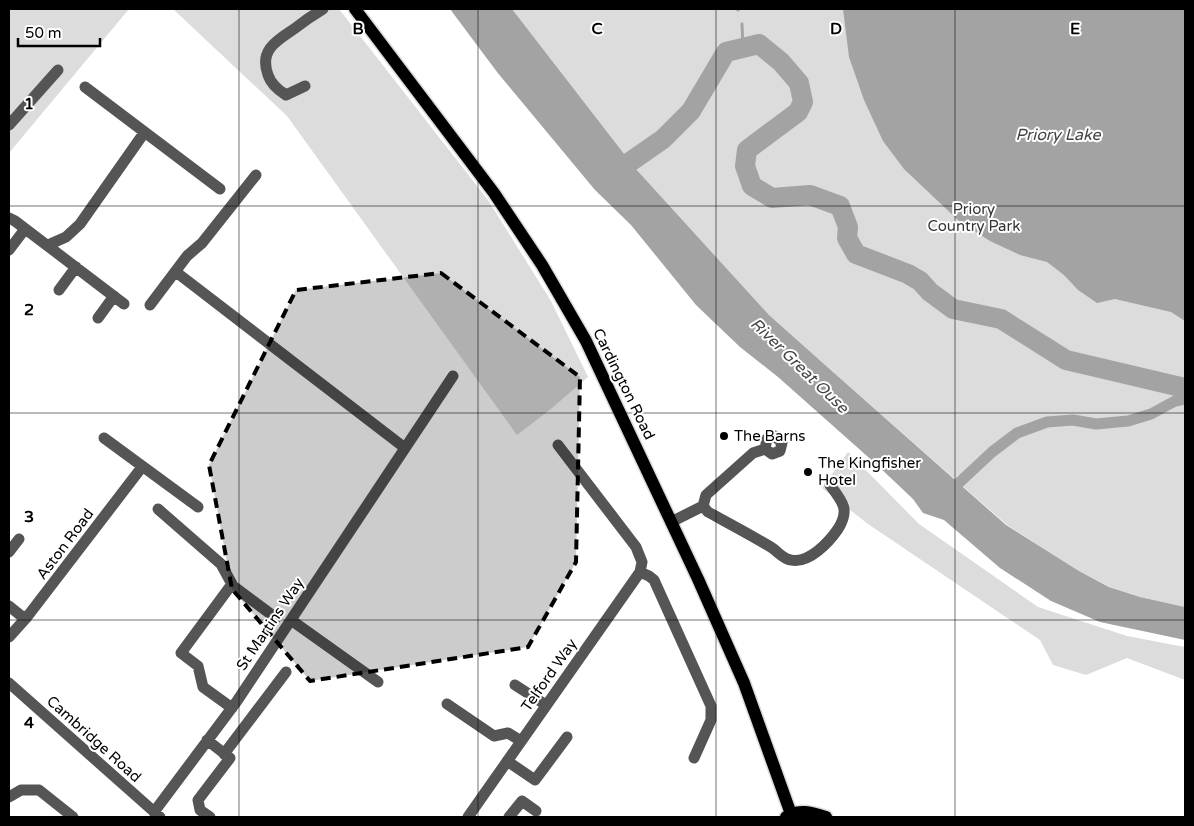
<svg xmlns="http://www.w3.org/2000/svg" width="1194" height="826" viewBox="0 0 1194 826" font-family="'Varela Round',sans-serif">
<rect width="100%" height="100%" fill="#fff"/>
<path fill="#dcdcdc" d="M9 9H129L9 153Z
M173 9H339L488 200 551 301 588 377 552 408 517 435 287 116Z
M512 9H1185V607L1140 597 1110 587 1079 571 1007 525 833 372 769 315 635 168Z
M848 452 919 524 1038 607 1127 636 1185 647V680L1127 658 1086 675 1053 665 1040 640 868 524 822 488Z"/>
<path fill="#a3a3a3" d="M450 9H512L635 168 769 315 833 372 1006 525 1079 571 1109 587 1140 597 1185 607V640L1100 622 1051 601 1000 568 944 520 923 513 913 499 876 464 778 377 740 347 696 305 631 225 595 190 497 72Z
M843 9H1185V321L1171 312 1115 299 1097 303 1078 290 1064 275 1047 262 1020 255 990 241 960 222 904 169 883 141 864 100 849 57Z"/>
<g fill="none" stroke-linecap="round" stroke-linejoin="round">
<path stroke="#a3a3a3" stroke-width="3" d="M737 9 738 10
M742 24 743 48"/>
<path stroke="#a3a3a3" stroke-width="11" d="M947 494 992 452 1017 433 1047 422 1073 420 1096 424 1128 421 1151 414 1175 401 1185 399"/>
<path stroke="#a3a3a3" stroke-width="20" d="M617 171 663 139 691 111 726 52 759 44 781 62 799 83 803 102 798 112 747 150 745 166 752 186 772 198 810 195 840 206 848 227 847 238 856 254 908 274 920 281 930 292 953 309 1001 319 1066 360 1185 388"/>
<defs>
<path id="major" d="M355 9 494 193 542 265 586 341 698 579 744 683 791 814
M786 817C798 808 813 813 826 817"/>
</defs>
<use href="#major" stroke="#dbdbdb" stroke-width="15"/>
<path stroke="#555" stroke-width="11" d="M305 86 286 95C278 90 271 84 268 75 259 50 276 41 294 29 303 22 313 15 323 9
M85 87 220 189
M9 125 58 70
M9 218 15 221 124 304
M48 245 66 237 80 224 144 133
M9 250 25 229
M176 272 405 448
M59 290 76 267
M150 305 187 256 202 243 256 175
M98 318 114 296
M775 436 782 443 780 451 772 454 765 449 767 439Z
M104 438 198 507
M703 506 708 512C728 523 749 534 769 546 777 550 782 559 791 560 809 564 829 542 838 529 850 510 843 502 830 485
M158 509 221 564 233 586
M671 522 703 506 706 495 753 453 765 449
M9 552 19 539
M640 572 649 576 654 580 711 706V720L694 758
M9 606 25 619
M291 620 378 682
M9 637 27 617 142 467
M9 683 160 817
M515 685 546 705
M447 704 494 736 508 733 521 741
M232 708 203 687 198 666 181 653 229 588 233 586 276 618
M207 740 230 758 198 800 200 810 210 817
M224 754 286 672
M507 761 535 780 567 737
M9 797 21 790H39L73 817
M154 812 237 701 453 376
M468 817 640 572 642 562 636 547 558 445
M509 817 522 801 536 811"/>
<use href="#major" stroke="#000" stroke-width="12"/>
</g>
<path fill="#000" fill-opacity="0.2" stroke="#000" stroke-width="4" stroke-dasharray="10 6" stroke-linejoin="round" d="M441 273 580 377 576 562 528 647 310 681 232 589 209 465 296 290Z"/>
<path fill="none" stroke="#000" stroke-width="1" stroke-opacity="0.55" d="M239 9V817M478 9V817M716 9V817M955 9V817M9 206H1185M9 413H1185M9 620H1185"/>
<g fill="#000" stroke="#fff" stroke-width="2">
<circle cx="724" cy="436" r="5"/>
<circle cx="808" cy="472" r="5"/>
</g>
<g text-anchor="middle" stroke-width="4" stroke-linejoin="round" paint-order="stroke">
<g font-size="15" fill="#333" stroke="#fff">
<text x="974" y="214">Priory<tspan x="974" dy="17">Country Park</tspan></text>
</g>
<g font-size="15" fill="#000" stroke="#fff">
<text transform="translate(624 384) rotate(64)" y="5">Cardington Road</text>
<text transform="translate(65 544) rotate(-53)" y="5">Aston Road</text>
<text transform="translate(270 624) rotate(-56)" y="5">St Martins Way</text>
<text transform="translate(549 675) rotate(-55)" y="5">Telford Way</text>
<text transform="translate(94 739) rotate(42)" y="5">Cambridge Road</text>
</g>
<g font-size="15" fill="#000" stroke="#fff" text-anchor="start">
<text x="734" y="441">The Barns</text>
<text x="818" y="468">The Kingfisher<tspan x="818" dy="17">Hotel</tspan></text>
</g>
<g font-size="16" font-style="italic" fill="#444" stroke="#fff">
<text x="1058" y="140">Priory Lake</text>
<text transform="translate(800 365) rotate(44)" y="6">River Great Ouse</text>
</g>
</g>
<g font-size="16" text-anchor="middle" font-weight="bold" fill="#000" stroke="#fff" stroke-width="4" stroke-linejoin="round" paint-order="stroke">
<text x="358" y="34">B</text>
<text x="597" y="34">C</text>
<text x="836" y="34">D</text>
<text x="1075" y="34">E</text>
<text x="29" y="109">1</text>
<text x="29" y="315">2</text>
<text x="29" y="522">3</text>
<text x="29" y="728">4</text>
</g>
<rect width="1194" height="826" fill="none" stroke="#000000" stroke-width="20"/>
<path d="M18 38v8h82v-8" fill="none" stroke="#000000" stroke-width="2.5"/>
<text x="25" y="38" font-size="15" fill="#000000" stroke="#ffffff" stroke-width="4" paint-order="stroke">50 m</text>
</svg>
